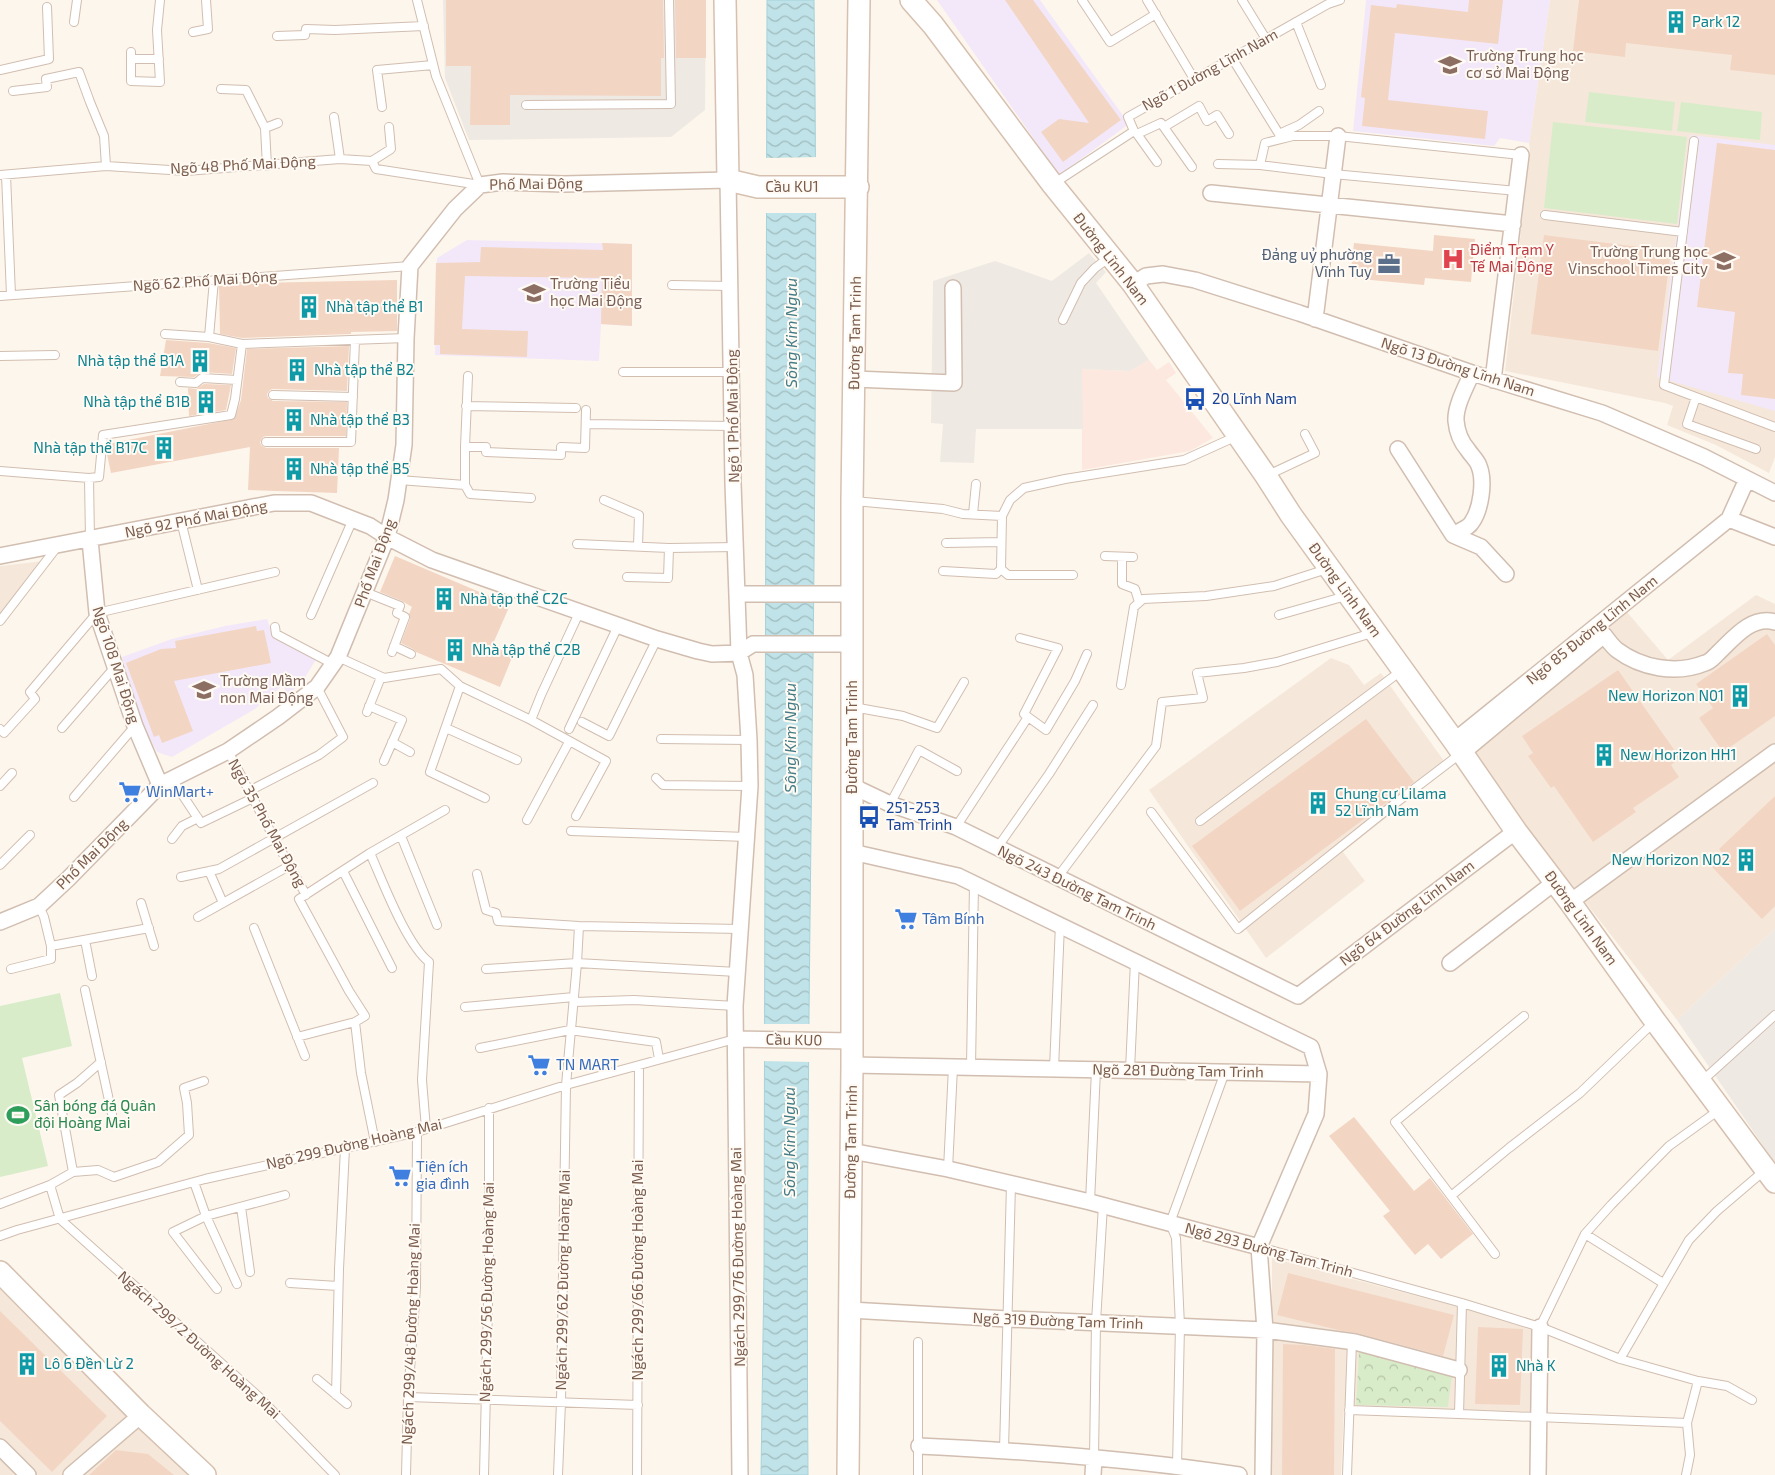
<svg xmlns="http://www.w3.org/2000/svg" width="1775" height="1475" viewBox="0 0 1775 1475" font-family="'Exo 2',sans-serif">
<defs>
<pattern id="park-crowns" width="20" height="18" patternUnits="userSpaceOnUse" patternTransform="scale(1.25)"><rect width="20" height="18" fill="#d8ecc9"/><path d="M2 6a3 3 0 1 1 6 0M12 15a3 3 0 1 1 6 0" fill="none" stroke="#b4c2a5"/></pattern>
<pattern id="water-waves" width="16" height="10" patternUnits="userSpaceOnUse" patternTransform="scale(1.25)"><rect width="16" height="10" fill="#bfe3e8"/><path d="M0 5q4-4 8 0t8 0" fill="none" stroke="#a0bbbe"/></pattern>
</defs>
<rect width="100%" height="100%" fill="#fdf6ec"/>
<path fill="#f5e8da" d="M1550 0H1775V457L1769 473 1716 445 1667 425 1673 406 1665 403 1505 371 1530 151 1529 143Z
M44 561 0 616V566Z
M1756 595 1775 604V929L1677 1020 1461 742 1627 612 1668 660Z
M1331 658 1349 665 1364 685 1381 673 1449 768 1343 852 1365 881 1266 958 1149 790Z
M1272 1258 1536 1327 1535 1412 1344 1407 1341 1475H1272Z
M0 1280 199 1475H0Z"/>
<path fill="#fde8e0" d="M1149 360 1157 370 1169 362 1176 373 1166 380 1213 438 1190 451 1082 470V369L1130 371Z"/>
<path fill="#efe9e4" d="M443 0H706L705 110 671 137 469 140 445 78Z
M1089 253 1106 272 1096 283 1149 360 1130 371 1082 369 1083 429H976L974 463 940 462 943 424 931 423 933 281 995 261 1052 281Z
M1775 929V1163L1677 1020Z"/>
<path fill="#f3e8fa" d="M937 0H1040L1129 124 1059 175Z
M1366 0H1550L1529 143 1500 138 1494 146 1353 131Z
M1690 135 1775 145V411L1657 377Z
M467 240 632 244V326L601 324 599 361 435 355 437 258Z
M267 619 273 635 317 658 304 679 288 696 283 685 255 709 172 757 157 752 143 727 122 657 172 639 225 626Z"/>
<path fill="url(#park-crowns)" d="M1359 1351 1452 1375 1448 1407 1356 1405Z"/>
<path fill="#d8ecc9" d="M1589 92 1675 102 1672 131 1585 122Z
M1681 102 1762 112 1760 140 1677 131Z
M1553 122 1687 137 1677 224 1544 208Z
M60 993 72 1046 22 1058 48 1166 0 1177V1006Z"/>
<path fill="url(#water-waves)" stroke="#a5d3da" d="M767 0H814C821 492 804 983 808 1475H761L764 1268Z"/>
<path fill="#fdf6ec" d="M818 157V213H765V158Z
M761 1024H811V1062L761 1061Z"/>
<path fill="#f3d5c3" d="M446 0H663L664 58H661V96L510 95V125H470L471 66H446Z
M675 0H706V58H676Z
M1005 0H1033L1121 120 1063 162 1041 132 1059 119 1089 123Z
M1469 0H1503L1498 44 1395 33 1388 100 1488 111 1485 139 1362 126 1365 98 1361 97 1371 5 1396 8 1397 4 1468 12Z
M1579 0H1775V75L1730 70 1732 55 1626 43 1625 57 1573 51Z
M1717 143 1775 150V399L1741 395 1743 374 1728 373 1735 312 1697 307Z
M1434 235 1475 239 1471 282 1425 278 1424 285 1350 278 1354 243 1433 251Z
M1544 235 1671 251 1658 351 1531 334Z
M602 243 632 244V326L601 324 602 278 465 276 462 329 528 331 527 357 440 354V345H434L436 263 480 262 481 247 603 250Z
M397 280V331L351 332V334L242 338 220 334 219 286 257 283Z
M166 340 208 343 236 348 232 374 202 372 194 377 160 376Z
M349 346 347 391 273 389 270 390 267 394 268 398 273 401 347 402 346 436H266L263 437 260 442 261 445 266 448H339L337 493 248 490 250 447 111 473 107 454 108 444 234 419 241 400 247 349Z
M204 384 231 385 226 410 189 416 188 388 196 389Z
M395 556 510 605 492 646 513 655 500 687 416 652 413 649 401 643 410 619 409 614 412 607 402 601 380 592Z
M256 626 257 631 264 630 271 663 174 681 193 731 162 743 159 735 154 737 126 663 161 649 176 648 175 641Z
M1767 634 1775 645V716L1723 752 1699 718 1713 708 1696 684Z
M1618 670 1680 758 1671 765 1679 777 1633 808 1636 812 1593 842 1554 786 1551 788 1528 756 1533 753 1522 736Z
M1366 719 1414 782 1240 911 1192 846Z
M1775 796V906L1762 919 1711 866 1723 854 1719 849Z
M1354 1117 1414 1191 1430 1178 1473 1234 1441 1259 1428 1244 1415 1255 1383 1216 1390 1211 1329 1136Z
M1288 1273 1454 1315 1443 1356 1357 1333 1342 1331 1277 1315Z
M0 1311 107 1416 52 1472 0 1421Z
M1478 1327 1523 1329 1520 1405 1475 1404Z
M1283 1344 1304 1345 1335 1349 1334 1475H1282Z
M116 1450 148 1454 174 1475H89Z"/>
<g fill="none" stroke-linecap="round" stroke-linejoin="round">
<defs>
<path id="lane" d="M417 0 436 76 480 185
M1082 0 1110 42 1156 14
M1147 0 1194 79
M1242 0 1266 39
M74 22 77 0
M1296 22 1321 85
M193 32 208 29 206 0
M277 36 305 35 306 29 335 30 424 26
M131 52V81L160 82 157 30 160 0
M1232 58 1279 134 1299 125 1319 111
M131 59H159
M0 70 49 59 47 7
M221 89 246 90 265 128 267 166
M13 91 47 87 46 79 79 72 90 102 104 136 106 166
M526 105 671 104 669 0
M382 107 377 70 433 65
M334 117 340 159
M1164 127 1199 106 1207 121 1217 115 1229 134
M265 128 278 123
M1134 131 1137 134 1161 123 1192 167
M1137 134 1157 162
M1694 141 1664 385 1775 427
M372 161 391 149 389 127
M1218 164 1260 165 1333 174 1517 191
M1260 165 1265 143 1293 136H1338L1521 155
M0 175 106 166 186 171 340 159 372 161 376 169 480 185
M6 175 11 295
M1053 184 1134 131 1128 117 1328 4 1340 0
M1545 215 1683 232
M672 285 731 286
M0 296 410 266
M1063 320 1081 283 1095 268 1110 257
M165 334 209 337 242 344 406 338
M209 337 214 280
M0 356 55 355
M623 372H732
M180 382 196 383 202 378 237 380
M273 395 353 397
M1696 397 1687 424 1756 449
M466 406 576 408
M586 424 733 426
M266 442H351L355 340
M465 447H486V452L561 455V447L585 448 586 410
M0 471 89 478 90 540
M1268 475 1315 453 1305 434
M89 478 99 477 103 435 231 415 235 399 242 344
M399 480 465 485V447L468 376
M465 485 470 494 531 498
M604 500 639 515 638 546
M854 501 943 509 963 514 1002 516 1010 500 1024 488 1065 479 1184 460 1237 436
M973 514 976 484
M181 521 198 590
M946 543 1001 542
M577 544 669 548
M1105 556 1133 557
M1122 557V584L1135 589 1139 602
M1001 569 1008 575H1073
M943 571 996 574 1001 569 1002 516
M627 577 668 578 669 548 736 547
M365 592 400 606 397 613 405 617 392 652
M311 615 353 519
M1279 615 1346 596
M0 621 57 547
M275 627 276 634 333 664
M1020 638 1058 648 1024 714 1028 717
M394 646 411 654
M338 657 384 678 441 669 460 686 531 720 606 761 576 816
M1121 685 1134 607 1143 599 1206 596 1274 586 1327 569
M460 686 430 772 485 798
M369 706 402 720 384 761
M853 707 903 716 937 728 964 682
M367 712 381 677
M531 720 541 695 579 613
M582 722 609 736 657 639
M62 728 114 668
M446 728 517 760
M0 729 4 733 35 699 30 692 97 613 275 572
M569 729 618 626
M661 739 749 740
M392 742 410 752
M228 751 274 838 306 895
M656 778 663 785 750 786
M172 779 201 823 253 798
M0 786 12 773
M249 791 319 755 343 737 317 687
M74 797 135 726
M890 804 919 750 957 771
M1151 812 1238 929 1393 805 1460 754
M527 820 569 742
M1200 821 1401 671
M956 827 1028 717 1046 730 1075 681 1087 654
M571 831 747 837
M401 836 437 925
M172 839 182 826 198 818
M997 848 1049 774 1093 705
M370 853C383 882 406 944 429 962L422 1080 426 1129
M0 865 30 835
M209 871 223 903
M343 871 392 968
M477 874 486 910 496 913 498 921 579 926 740 929
M181 877 219 869 373 783
M1057 878 1156 746 1162 702 1203 698 1197 673 1244 668 1277 662 1372 633
M141 903 154 946
M39 906 44 917 51 946 149 928
M198 917 289 866
M254 928 305 1056
M85 940 92 976
M11 969 51 959V946
M486 969 577 963 737 972
M85 990 112 1114
M574 1002 634 1000 735 1006
M465 1007 574 997
M297 1037 355 1022
M480 1048 570 1030 656 1042 659 1059
M971 1067 974 884
M1054 1069 1060 924
M1130 1070 1135 961
M1702 1081 1775 1015
M375 1142 361 1073 355 1022 365 1016 349 991 299 899 370 853 445 810
M948 1169 953 1067
M73 1172 98 1170 114 1177 158 1162 189 1135 187 1103 184 1088 204 1081
M194 1182 206 1216 237 1284
M50 1185 60 1219 258 1396 335 1475
M1451 1196 1509 1148 1580 1093 1654 1022
M1090 1202 1096 1070
M0 1204 50 1185 73 1172 59 1095 77 1083 101 1062
M241 1207 250 1272
M1585 1234 1663 1283
M0 1236 17 1230 205 1179 417 1132 566 1085 735 1039
M1259 1247 1462 1303 1540 1327 1620 1359 1698 1381 1687 1423 1690 1455 1686 1475
M1495 1254 1395 1122 1524 1016
M290 1283 338 1286
M217 1289 173 1232 206 1216 285 1195
M1462 1303 1459 1414 1687 1423
M1540 1327 1585 1234 1611 1205 1669 1146 1719 1110
M1620 1359 1689 1240 1717 1211 1765 1170
M317 1379 347 1404
M1698 1381 1727 1386 1752 1400
M336 1395 339 1269 345 1148
M408 1397 638 1405
M1349 1410 1459 1414
M1004 1450 1011 1184
M1094 1458 1096 1322 1103 1205
M1177 1466 1180 1326 1176 1238 1170 1223 1225 1072
M406 1475 408 1397 416 1288 417 1132
M484 1475 489 1262V1108
M558 1475 561 1402 566 1085 577 963 579 926
M637 1475 639 1066
M918 1475V1342
M1347 1475 1352 1341"/>
<path id="street" d="M1211 193 1513 224
M1133 284 1146 276 1163 274 1195 280 1299 313 1472 373 1602 413 1704 457 1775 493
M1315 319 1338 136
M854 379 954 383 953 288
M1493 380 1521 155
M1398 449 1453 535C1459 531 1469 528 1472 522 1481 509 1485 481 1479 466 1477 460 1471 455 1468 450 1461 442 1457 432 1456 421 1455 406 1466 387 1472 373
M1729 519 1775 537
M1453 535 1481 547 1506 574
M90 540 97 613 135 726 160 785
M0 556 274 503H311L370 526 387 537 432 560 657 639 698 651 712 654 739 653 753 644H852
M737 594H852
M1454 741 1729 519 1747 479
M1462 753 1604 635C1608 640 1612 646 1617 650 1641 668 1676 675 1705 663 1710 662 1714 657 1717 654 1733 639 1751 615 1775 622
M852 786 890 804 956 827 1298 996 1516 831
M852 852 958 876 1311 1047 1319 1074 1316 1114 1259 1247 1265 1330 1263 1475
M1570 902 1775 752
M0 922 39 906 68 879 160 785 228 751 278 717 317 687 338 657 387 537 396 500 404 445 406 338 410 266 455 209 480 185 503 182 564 184 728 180 733 483 738 624 739 653 745 675 749 740 750 786 735 1006 740 1475
M1450 963 1555 882
M735 1039 852 1041
M852 1065 1319 1074
M851 1151 948 1169 1090 1202 1259 1247
M850 1310 1008 1319 1265 1330 1355 1342 1459 1370
M919 1446C1026 1451 1133 1459 1239 1475
M0 1447 28 1475
M71 1475 141 1415
M1093 1475 1094 1458
M1538 1475 1540 1327"/>
<path id="secondary" d="M725 0 728 180 758 187H858
M911 0 933 25 1053 185 1133 284 1266 476 1291 515 1454 741 1516 831 1570 902 1655 1021 1775 1182
M0 1272 141 1415 205 1475
M848 1475 852 1065V501L859 0"/>
</defs>
<use href="#lane" stroke="#d1beb0" stroke-width="10"/>
<use href="#street" stroke="#d1beb0" stroke-width="18"/>
<use href="#secondary" stroke="#d6c0b0" stroke-width="24"/>
<use href="#lane" stroke="#fff" stroke-width="8"/>
<use href="#street" stroke="#fff" stroke-width="15"/>
<use href="#secondary" stroke="#fff" stroke-width="21"/>
</g>
<defs>
<symbol id="building-bare" viewBox="-9 -9 18 18"><path d="M-4-6H4V6H1V3H-1V6H-4ZM-2.5-4.3h1.7v1.8h-1.7ZM.8-4.3h1.7v1.8H.8ZM-2.5-1h1.7V.8h-1.7ZM.8-1h1.7V.8H.8Z" fill="#0f9aa8" stroke="#fffaf3" stroke-width="2.5" paint-order="stroke"/></symbol>
<symbol id="school-bare" viewBox="-9 -9 18 18"><path d="M0-5L7-2L0 1L-7-2ZM-4 1L0 2.5L4 1V4Q0 6-4 4Z" fill="#8d6e63" stroke="#fffaf3" stroke-width="2.5" paint-order="stroke"/></symbol>
<symbol id="hospital-bare" viewBox="-9 -9 18 18"><path d="M-5-5h3v3.5h4V-5h3V5h-3V1.5h-4V5h-3Z" fill="#e0444e" stroke="#fffaf3" stroke-width="2.5" paint-order="stroke"/></symbol>
<symbol id="office-bare" viewBox="-9 -9 18 18"><path d="M-6-3h4V-5.5h4V-3h4V5H-6ZM-1-4.5V-3h2v-1.5ZM-6 0V1H6V0Z" fill="#5c6f8a" stroke="#fffaf3" stroke-width="2.5" paint-order="stroke"/></symbol>
<symbol id="bus-bare" viewBox="-9 -9 18 18"><path d="M-5-6H5V4H4V6H2V4H-2V6H-4V4H-5ZM-3.5-4V0h7V-4ZM-3.5 1.2v1.5H-2V1.2ZM2 1.2v1.5H3.5V1.2Z" fill="#1a4fb4" stroke="#fffaf3" stroke-width="2.5" paint-order="stroke"/></symbol>
<symbol id="supermarket-bare" viewBox="-9 -9 18 18"><path d="M-6-5.5h2.5l.6 2H6L4.5 2H-2.5L-4.4-4H-6ZM-1.5 3.2a1.3 1.3 0 1 0 .1 0ZM3 3.2a1.3 1.3 0 1 0 .1 0Z" fill="#3f7fe0" stroke="#fffaf3" stroke-width="2.5" paint-order="stroke"/></symbol>
<symbol id="stadium-bare" viewBox="-9 -9 18 18"><path d="M0-5a6.5 5 0 1 0 0 10a6.5 5 0 1 0 0-10ZM-3.5-1.8h7v3.6h-7Z" fill="#2e9e5b" stroke="#fffaf3" stroke-width="2.5" paint-order="stroke"/></symbol>
</defs>
<g fill-rule="evenodd">
<use href="#building-bare" x="1660" y="6" width="32" height="32"/>
<use href="#school-bare" x="1434" y="49" width="32" height="32"/>
<use href="#hospital-bare" x="1437" y="243" width="32" height="32"/>
<use href="#school-bare" x="1708" y="245" width="32" height="32"/>
<use href="#office-bare" x="1373" y="248" width="32" height="32"/>
<use href="#school-bare" x="518" y="277" width="32" height="32"/>
<use href="#building-bare" x="293" y="291" width="32" height="32"/>
<use href="#building-bare" x="184" y="345" width="32" height="32"/>
<use href="#building-bare" x="281" y="354" width="32" height="32"/>
<use href="#bus-bare" x="1179" y="383" width="32" height="32"/>
<use href="#building-bare" x="190" y="386" width="32" height="32"/>
<use href="#building-bare" x="278" y="404" width="32" height="32"/>
<use href="#building-bare" x="148" y="432" width="32" height="32"/>
<use href="#building-bare" x="278" y="453" width="32" height="32"/>
<use href="#building-bare" x="428" y="583" width="32" height="32"/>
<use href="#building-bare" x="439" y="634" width="32" height="32"/>
<use href="#school-bare" x="188" y="674" width="32" height="32"/>
<use href="#building-bare" x="1724" y="680" width="32" height="32"/>
<use href="#building-bare" x="1588" y="739" width="32" height="32"/>
<use href="#supermarket-bare" x="114" y="776" width="32" height="32"/>
<use href="#building-bare" x="1302" y="787" width="32" height="32"/>
<use href="#bus-bare" x="853" y="801" width="32" height="32"/>
<use href="#building-bare" x="1730" y="844" width="32" height="32"/>
<use href="#supermarket-bare" x="890" y="903" width="32" height="32"/>
<use href="#supermarket-bare" x="523" y="1049" width="32" height="32"/>
<use href="#stadium-bare" x="2" y="1099" width="32" height="32"/>
<use href="#supermarket-bare" x="384" y="1160" width="32" height="32"/>
<use href="#building-bare" x="11" y="1348" width="32" height="32"/>
<use href="#building-bare" x="1483" y="1350" width="32" height="32"/>
</g>
<g text-anchor="middle" stroke-width="4" stroke-linejoin="round" paint-order="stroke">
<g font-size="15" fill="#0d838f" stroke="#fffaf3" text-anchor="start">
<text x="1692" y="27">Park 12</text>
<text x="326" y="312">Nhà tập thể B1</text>
<text x="184" y="366" text-anchor="end">Nhà tập thể B1A</text>
<text x="314" y="375">Nhà tập thể B2</text>
<text x="190" y="407" text-anchor="end">Nhà tập thể B1B</text>
<text x="310" y="425">Nhà tập thể B3</text>
<text x="147" y="453" text-anchor="end">Nhà tập thể B17C</text>
<text x="310" y="474">Nhà tập thể B5</text>
<text x="460" y="604">Nhà tập thể C2C</text>
<text x="472" y="655">Nhà tập thể C2B</text>
<text x="1724" y="701" text-anchor="end">New Horizon N01</text>
<text x="1620" y="760">New Horizon HH1</text>
<text x="1335" y="799">Chung cư Lilama<tspan x="1335" dy="17">52 Lĩnh Nam</tspan></text>
<text x="1730" y="865" text-anchor="end">New Horizon N02</text>
<text x="44" y="1369">Lô 6 Đền Lừ 2</text>
<text x="1516" y="1371">Nhà K</text>
</g>
<g font-size="15" fill="#785e54" stroke="#fffaf3" text-anchor="start">
<text x="1466" y="61">Trường Trung học<tspan x="1466" dy="17">cơ sở Mai Động</tspan></text>
<text x="1708" y="257" text-anchor="end">Trường Trung học<tspan x="1708" dy="17">Vinschool Times City</tspan></text>
<text x="550" y="289">Trường Tiểu<tspan x="550" dy="17">học Mai Động</tspan></text>
<text x="220" y="686">Trường Mầm<tspan x="220" dy="17">non Mai Động</tspan></text>
</g>
<g font-size="15" fill="#7a5c4d" stroke="#fffaf3">
<text transform="translate(1210 70) rotate(-29)" y="5">Ngõ 1 Đường Lĩnh Nam</text>
<text transform="translate(243 165) rotate(-3)" y="5">Ngõ 48 Phố Mai Động</text>
<text transform="translate(536 184) rotate(-1)" y="5">Phố Mai Động</text>
<text x="792" y="192">Cầu KU1</text>
<text transform="translate(1111 259) rotate(52)" y="5">Đường Lĩnh Nam</text>
<text transform="translate(205 281) rotate(-4)" y="5">Ngõ 62 Phố Mai Động</text>
<text transform="translate(855 333) rotate(-89)" y="5">Đường Tam Trinh</text>
<text transform="translate(1458 367) rotate(18)" y="5">Ngõ 13 Đường Lĩnh Nam</text>
<text transform="translate(733 416) rotate(-91)" y="5">Ngõ 1 Phố Mai Động</text>
<text transform="translate(196 519) rotate(-11)" y="5">Ngõ 92 Phố Mai Động</text>
<text transform="translate(375 563) rotate(-70)" y="5">Phố Mai Động</text>
<text transform="translate(1345 590) rotate(54)" y="5">Đường Lĩnh Nam</text>
<text transform="translate(1592 630) rotate(-39)" y="5">Ngõ 85 Đường Lĩnh Nam</text>
<text transform="translate(116 665) rotate(72)" y="5">Ngõ 108 Mai Động</text>
<text transform="translate(852 737) rotate(-90)" y="5">Đường Tam Trinh</text>
<text transform="translate(267 823) rotate(61)" y="5">Ngõ 35 Phố Mai Động</text>
<text transform="translate(92 854) rotate(-45)" y="5">Phố Mai Động</text>
<text transform="translate(1077 888) rotate(26)" y="5">Ngõ 243 Đường Tam Trinh</text>
<text transform="translate(1407 913) rotate(-37)" y="5">Ngõ 64 Đường Lĩnh Nam</text>
<text transform="translate(1581 918) rotate(54)" y="5">Đường Lĩnh Nam</text>
<text transform="translate(794 1040) rotate(1)" y="5">Cầu KU0</text>
<text transform="translate(1178 1071) rotate(1)" y="5">Ngõ 281 Đường Tam Trinh</text>
<text transform="translate(851 1142) rotate(-89)" y="5">Đường Tam Trinh</text>
<text transform="translate(354 1144) rotate(-13)" y="5">Ngõ 299 Đường Hoàng Mai</text>
<text transform="translate(1269 1250) rotate(15)" y="5">Ngõ 293 Đường Tam Trinh</text>
<text transform="translate(738 1257) rotate(-91)" y="5">Ngách 299/76 Đường Hoàng Mai</text>
<text transform="translate(638 1270) rotate(-90)" y="5">Ngách 299/66 Đường Hoàng Mai</text>
<text transform="translate(563 1280) rotate(-89)" y="5">Ngách 299/62 Đường Hoàng Mai</text>
<text transform="translate(487 1292) rotate(-89)" y="5">Ngách 299/56 Đường Hoàng Mai</text>
<text transform="translate(1058 1321) rotate(2)" y="5">Ngõ 319 Đường Tam Trinh</text>
<text transform="translate(411 1334) rotate(-88)" y="5">Ngách 299/48 Đường Hoàng Mai</text>
<text transform="translate(199 1345) rotate(42)" y="5">Ngách 299/2 Đường Hoàng Mai</text>
</g>
<g font-size="15" fill="#be3a42" stroke="#fffaf3" text-anchor="start">
<text x="1470" y="255">Điểm Trạm Y<tspan x="1470" dy="17">Tế Mai Động</tspan></text>
</g>
<g font-size="15" fill="#4e5e75" stroke="#fffaf3" text-anchor="end">
<text x="1372" y="260">Đảng uỷ phường<tspan x="1372" dy="17">Vĩnh Tuy</tspan></text>
</g>
<g font-size="15" fill="#164399" stroke="#fffaf3" text-anchor="start">
<text x="1212" y="404">20 Lĩnh Nam</text>
<text x="886" y="813">251-253<tspan x="886" dy="17">Tam Trinh</tspan></text>
</g>
<g font-size="15" fill="#366cbe" stroke="#fffaf3" text-anchor="start">
<text x="146" y="797">WinMart+</text>
<text x="922" y="924">Tâm Bính</text>
<text x="556" y="1070">TN MART</text>
<text x="416" y="1172">Tiện ích<tspan x="416" dy="17">gia đình</tspan></text>
</g>
<g font-size="15" fill="#27864d" stroke="#fffaf3" text-anchor="start">
<text x="34" y="1111">Sân bóng đá Quân<tspan x="34" dy="17">đội Hoàng Mai</tspan></text>
</g>
<g font-size="16" font-style="italic" fill="#437c86" stroke="#fffaf3">
<text transform="translate(791 333) rotate(-90)" y="6">Sông Kim Ngưu</text>
<text transform="translate(790 738) rotate(-90)" y="6">Sông Kim Ngưu</text>
<text transform="translate(789 1142) rotate(-90)" y="6">Sông Kim Ngưu</text>
</g>
</g>
</svg>
